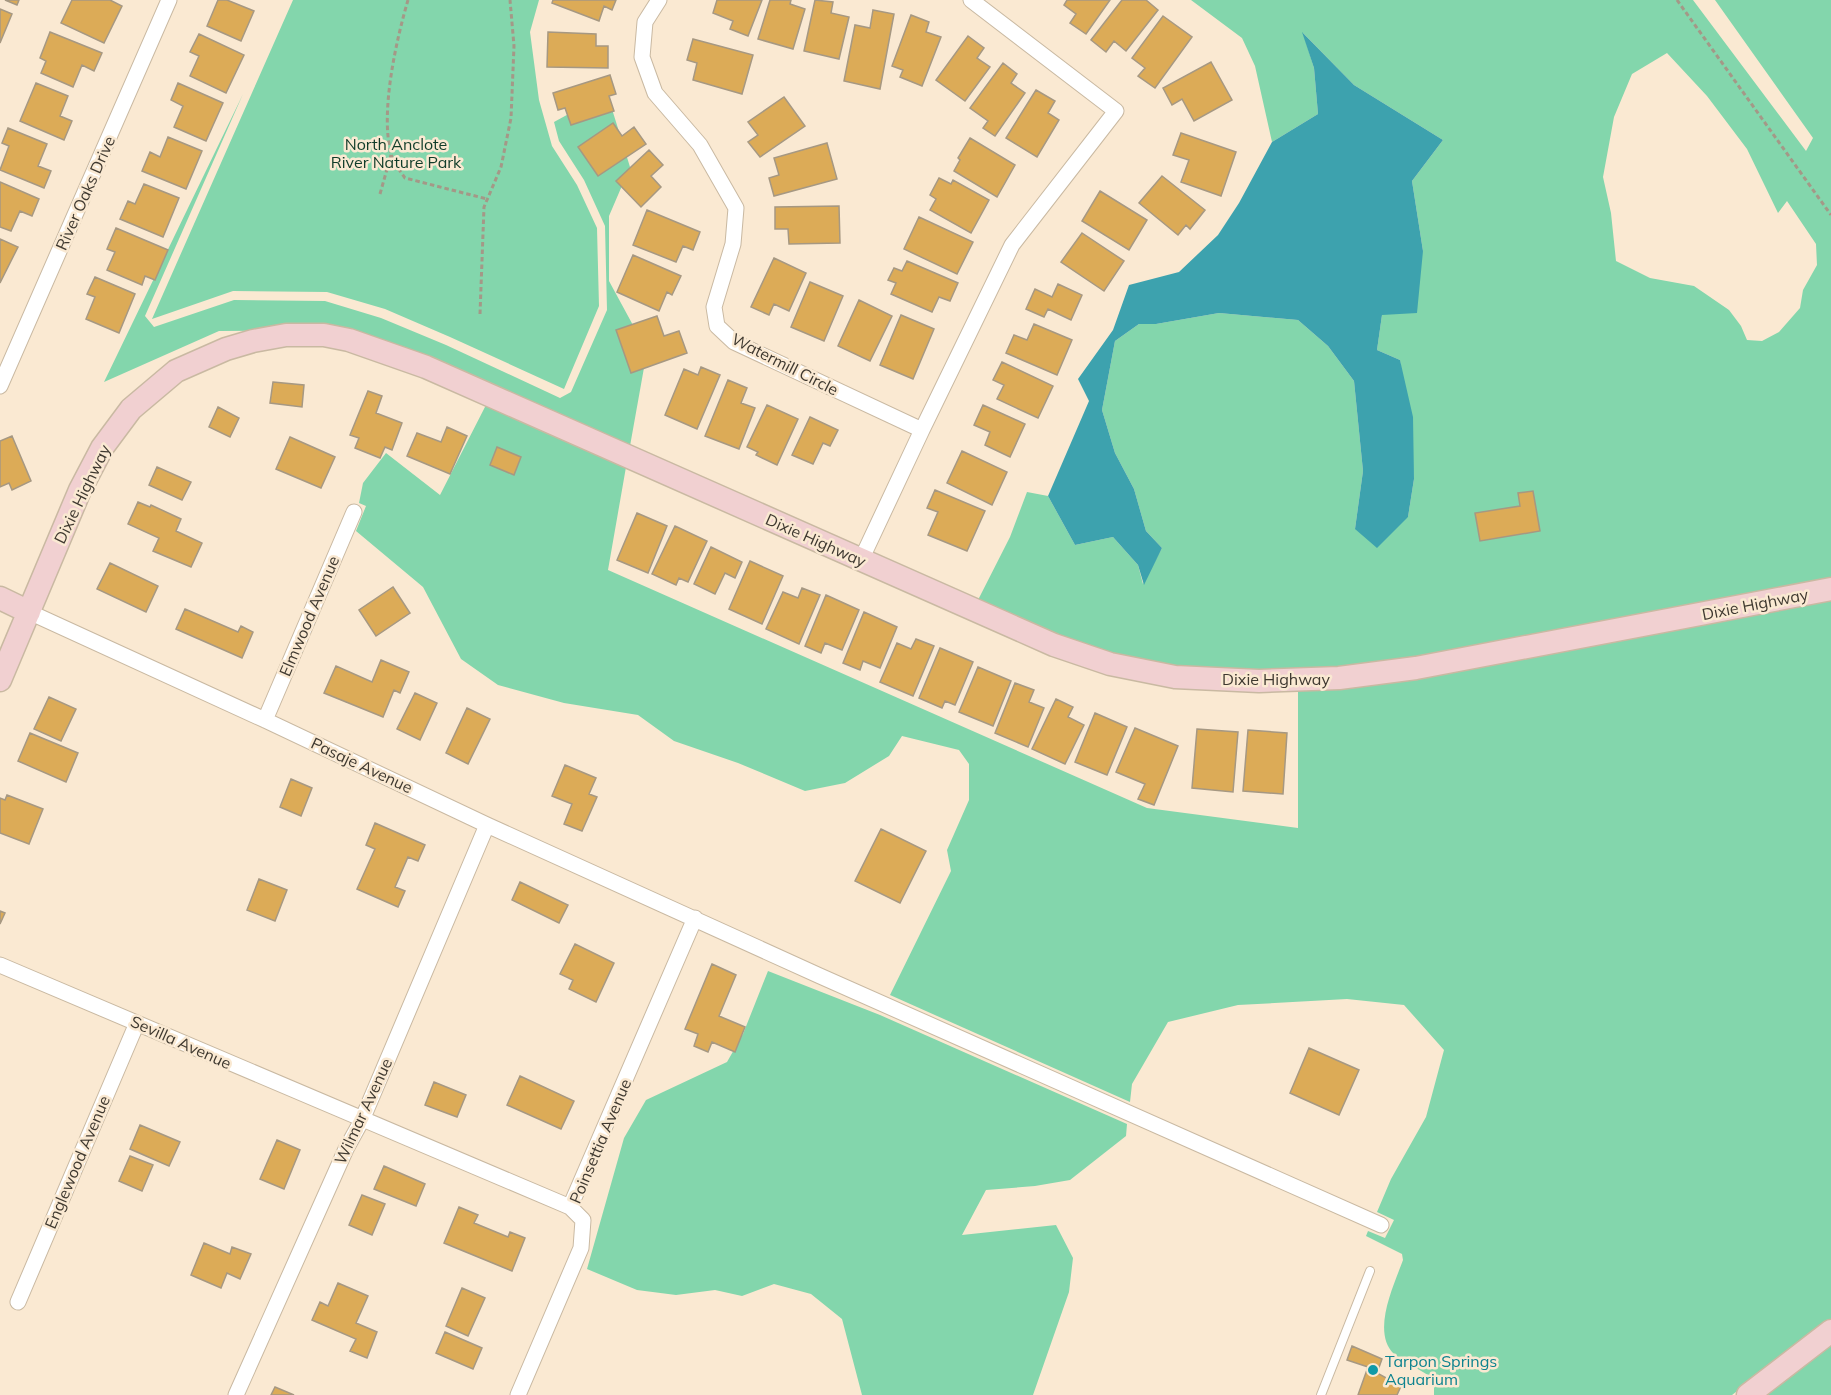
<svg xmlns="http://www.w3.org/2000/svg" width="1831" height="1395" viewBox="0 0 1831 1395" font-family="Mulish,sans-serif">
<rect width="100%" height="100%" fill="#fae9d2"/>
<path fill="#83d6ac" fill-rule="evenodd" d="M293 0H539L530 32 539 100 552 146 577 185 597 228 599 306 564 389 450 337 385 309 327 292 233 291 152 319Z
M1191 0H1693L1806 151 1813 138 1715 0H1831V579L1415 658 1339 668 1260 670 1172 666 1110 652 1058 635 978 600 1010 537 1027 492 1048 496 1075 545 1113 537 1138 565 1143 584 1162 548 1146 531 1134 489 1115 453 1102 410 1115 341 1139 324H1156L1219 313 1298 320 1328 346 1354 381 1363 471 1355 529 1408 517 1414 479 1400 360 1377 350 1382 315 1423 251 1412 181 1443 140 1354 85 1303 33 1314 68 1318 114 1272 142 1255 66 1242 38ZM1667 53 1707 96 1747 149 1778 213 1787 201 1816 244 1817 265 1803 290 1800 308 1779 332 1762 341 1747 340 1741 326 1729 310 1694 286 1650 278 1616 261 1611 213 1603 177 1614 117 1632 74Z
M607 93 630 167 609 216V281L647 351 630 446 421 353 351 330 219 331 104 382 243 94 145 316 154 327 234 300 325 301 381 318 446 345 560 398 571 392 607 310 605 226 584 180 559 141 554 122Z
M486 405 626 467 608 570 1147 808 1298 828V690L1831 599V1319L1732 1395H1434V1379C1423 1371 1402 1361 1394 1354 1371 1332 1394 1285 1403 1260L1402 1254 1366 1236 1368 1231 1385 1238 1394 1220 1377 1212 1391 1179 1426 1117 1444 1050 1404 1005 1347 999 1238 1005 1168 1022 1132 1084 1130 1102 890 995 951 871 947 850 969 800V764L959 750 902 736 889 756 845 783 805 791 738 763 674 741 638 715 564 703 498 685 461 659 423 587 356 531 366 506 359 503 363 483 386 453 440 495Z
M768 971 880 1015 1127 1124 1126 1136 1070 1180 1035 1186 986 1190 962 1235 1056 1225 1073 1258 1069 1292 1033 1395H862L842 1319 811 1294 774 1284 742 1296 715 1290 676 1295 637 1290 587 1269 624 1138 646 1100 727 1062 743 1034Z
M1831 1344V1395H1765Z"/>
<path fill="#3da2ae" d="M1302 32 1354 85 1443 140 1412 181 1423 251 1417 313 1382 315 1377 350 1400 360 1413 417 1414 479 1408 517 1377 548 1355 529 1363 471 1354 381 1328 346 1298 320 1219 313 1156 324H1139L1115 341 1102 410 1115 453 1134 489 1146 531 1162 548 1144 585 1138 565 1113 537 1075 545 1048 496 1089 401 1078 379 1113 330 1129 285 1179 272 1218 235 1239 203 1272 142 1318 114 1314 68Z"/>
<path fill="#dcab57" stroke="#a69882" stroke-width="1.5" d="M5 0H19L17 5Z
M72 0H110L122 6 104 43 61 23Z
M218 0H227L254 11 241 41 207 26Z
M553 0H616L612 10 604 6 599 21 552 3Z
M717 0H762L748 36 730 29 733 21 713 13Z
M770 0H791L790 4 805 9 793 49 758 39Z
M815 0 833 2 831 13 849 17 839 59 804 51Z
M1067 0H1110L1086 34 1070 23 1076 14 1064 5Z
M1122 0H1146L1158 10 1126 51 1114 41 1106 52 1091 40Z
M0 9 12 14 0 43Z
M873 10 894 14 880 89 844 81 855 25 870 28Z
M911 15 929 22 926 32 941 37 922 86 900 77 903 70 892 66Z
M1163 16 1192 37 1155 88 1138 76 1145 68 1132 58Z
M50 32 102 53 94 71 82 65 73 87 41 73 46 61 40 58Z
M548 32 596 34V46H608V68L547 67Z
M199 34 244 55 226 93 190 76 199 56 190 52Z
M968 36 984 48 977 58 990 67 965 101 936 80Z
M693 39 753 55 742 94 693 80 697 63 687 60Z
M1211 62 1232 100 1194 121 1182 99 1172 105 1163 88Z
M1003 63 1017 74 1011 83 1025 93 995 136 983 128 988 121 970 108Z
M610 75 616 94 609 96 614 111 571 125 565 108 558 110 553 93Z
M36 83 68 96 60 116 72 121 64 140 20 121Z
M178 83 223 103 206 141 174 127 183 106 171 100Z
M1036 90 1055 101 1048 113 1059 120 1037 157 1006 138Z
M784 97 805 126 760 157 748 142 758 135 748 122Z
M613 123 622 136 634 127 646 144 598 176 578 147Z
M8 128 47 144 38 166 51 171 44 188 0 170 9 146 2 143Z
M1181 133 1236 152 1221 196 1181 182 1189 160 1173 155Z
M168 137 202 151 186 189 142 171 150 152 160 157Z
M970 138 1015 165 997 197 954 171 960 160 958 158Z
M827 143 837 179 774 196 769 178 779 175 774 158Z
M649 150 663 165 651 176 661 187 641 207 616 181Z
M1162 176 1205 210 1190 229 1186 225 1178 235 1139 203Z
M939 178 951 184 953 180 989 200 971 233 930 210 936 199 930 195Z
M0 182 39 199 32 216 20 211 11 231 0 227Z
M144 184 179 198 163 237 120 219 128 201 135 204Z
M1100 191 1147 220 1129 250 1082 221Z
M839 206 840 243 789 244 788 229H775V207Z
M647 210 700 232 693 250 683 246 676 262 633 245Z
M919 217 973 242 957 274 904 249Z
M116 228 168 250 155 280 145 276 142 285 107 270 115 252 107 249Z
M1082 233 1124 261 1104 291 1061 262Z
M0 239 18 247 0 283Z
M633 255 681 276 672 295 667 292 659 311 617 292Z
M774 258 806 273 789 311 774 304 769 315 751 307Z
M907 261 958 283 950 301 939 297 932 312 891 294 896 283 888 280 894 268 902 271Z
M95 277 135 294 119 333 86 319 95 297 87 294Z
M810 282 843 296 824 341 791 327Z
M1058 284 1082 295 1071 320 1048 309 1044 317 1026 309 1035 289 1052 297Z
M859 300 892 316 870 361 838 346Z
M901 315 934 329 913 379 880 365Z
M657 316 664 336 679 331 687 353 631 373 616 330Z
M1034 324 1072 340 1057 375 1006 353 1014 335 1027 340Z
M1002 362 1053 386 1038 418 997 399 1004 385 993 380Z
M701 367 720 375 697 429 665 415 684 369 698 375Z
M728 380 747 388 741 403 755 408 739 449 705 436Z
M273 382 304 385 302 407 270 403Z
M368 391 382 396 376 413 402 423 392 450 385 447 380 458 355 448 359 438 350 435Z
M767 405 798 419 777 465 756 455 758 452 747 447Z
M983 405 1025 424 1010 457 985 445 990 432 974 425Z
M218 407 239 418 230 437 209 427Z
M810 417 838 430 830 446 823 443 813 464 792 455Z
M447 427 467 436 450 474 407 456 417 433 441 442Z
M12 436 31 481 12 490 9 483 0 487V441Z
M290 437 335 457 321 488 276 469Z
M497 447 521 457 514 475 490 465Z
M962 451 1007 472 992 505 947 483Z
M157 467 191 482 182 500 149 485Z
M935 490 985 511 967 551 928 535 938 512 927 508Z
M1533 491 1540 531 1480 541 1475 513 1520 506 1518 493Z
M138 502 150 507 151 505 181 519 176 531 202 543 191 567 153 551 159 538 128 524Z
M637 513 667 526 648 573 617 560Z
M675 526 707 541 688 582 679 578 676 585 652 574Z
M711 547 742 562 735 578 725 573 715 594 694 584Z
M750 561 783 576 762 624 729 609Z
M110 563 158 586 146 612 97 589Z
M393 587 410 613 376 636 359 610Z
M802 588 820 595 799 644 766 629 783 592 798 598Z
M826 595 859 610 842 650 825 643 821 653 805 646Z
M185 609 238 632 241 626 253 632 242 658 176 629Z
M864 612 897 627 880 668 863 661 860 670 843 663Z
M916 639 934 646 913 696 880 682 897 643 911 649Z
M940 648 973 662 955 705 945 701 942 708 919 698Z
M381 660 409 672 400 693 394 690 383 717 324 693 336 666 372 682Z
M978 667 1011 681 993 726 959 712Z
M1015 683 1034 690 1029 702 1044 708 1028 747 995 733Z
M415 693 437 703 420 740 397 729Z
M49 697 76 709 61 741 34 729Z
M1056 699 1073 707 1068 717 1084 725 1065 764 1032 749Z
M467 708 490 719 468 764 446 753Z
M1095 713 1127 727 1107 775 1075 762Z
M1135 728 1178 746 1154 805 1138 799 1145 784 1116 772Z
M1197 729 1238 732 1233 792 1192 788Z
M1248 730 1287 733 1283 794 1243 791Z
M30 733 78 753 66 782 18 761Z
M565 765 596 778 589 794 597 797 582 831 564 824 572 804 552 796Z
M291 779 312 788 301 816 280 807Z
M7 795 43 809 29 844 0 833V798L5 800Z
M375 823 425 845 418 861 408 857 395 887 405 891 398 907 357 889 375 849 366 845Z
M881 829 926 851 900 903 855 881Z
M259 879 287 890 275 921 247 910Z
M520 882 568 905 559 923 512 900Z
M0 911 5 913 0 924Z
M575 944 614 963 596 1002 569 989 573 980 560 974Z
M712 964 736 975 719 1016 745 1027 735 1052 712 1042 708 1052 694 1046 698 1034 685 1029Z
M1309 1048 1359 1070 1339 1115 1290 1093Z
M520 1076 574 1101 561 1129 507 1105Z
M434 1082 466 1095 457 1117 425 1105Z
M140 1125 180 1142 169 1166 130 1149Z
M277 1140 300 1150 284 1189 260 1179Z
M130 1156 153 1165 142 1191 119 1181Z
M384 1166 425 1184 416 1206 374 1189Z
M362 1195 385 1204 372 1235 349 1225Z
M459 1207 478 1215 474 1223 508 1237 510 1232 525 1238 512 1271 444 1243Z
M204 1243 230 1254 232 1247 251 1254 240 1279 227 1273 221 1288 191 1275Z
M338 1283 368 1296 356 1323 377 1332 367 1358 350 1351 356 1339 312 1320 320 1302 328 1306Z
M462 1288 485 1298 468 1336 446 1326Z
M445 1332 482 1348 473 1369 436 1353Z
M1352 1346 1382 1359 1377 1373 1401 1386 1397 1395H1358L1368 1367 1347 1360Z
M275 1387 294 1395H271Z"/>
<g fill="none" stroke-linecap="round" stroke-linejoin="round">
<defs>
<path id="lane" d="M1321 1395 1370 1271"/>
<path id="street" d="M659 0 645 22 642 57 655 93 700 145 736 208 733 244 714 307 717 326 734 342 922 430 1012 245 1116 111 971 0
M0 386 169 0
M861 560 922 430
M29 612 265 720 487 825 820 976 1381 1225
M265 720 354 512
M0 965 570 1207
M18 1302 137 1023
M236 1395 346 1149 362 1120 487 825
M518 1395 581 1248 583 1220 570 1207 695 918"/>
<path id="secondary" d="M0 598 29 612
M0 680 80 490 102 448 131 409 176 371 226 349 253 341 286 335H324L349 340 426 367 1054 645 1110 664 1175 677 1259 681 1339 678 1416 668 1831 589
M1748 1395 1831 1331"/>
</defs>
<use href="#lane" stroke="#c9b9a2" stroke-width="10"/>
<use href="#street" stroke="#c9b9a2" stroke-width="17"/>
<use href="#secondary" stroke="#c9b9a2" stroke-width="25"/>
<path stroke="#a49887" stroke-width="3" stroke-dasharray="4.5 3" stroke-linecap="butt" d="M408 0C396 41 380 112 391 154 393 162 400 171 405 178L487 199
M1677 0 1831 215
M380 194 391 155
M480 314 484 207 501 167 511 118 514 46 510 0"/>
<use href="#lane" stroke="#fff" stroke-width="8"/>
<use href="#street" stroke="#fff" stroke-width="15"/>
<use href="#secondary" stroke="#f1d0d1" stroke-width="22"/>
</g>
<circle fill="#0f9aa8" stroke="#fae9d2" stroke-width="2" cx="1373" cy="1370" r="6"/>
<g text-anchor="middle" stroke-width="5" stroke-linejoin="round" paint-order="stroke">
<g font-size="16" fill="#103c29" stroke="#fae9d2">
<text x="396" y="150">North Anclote<tspan x="396" dy="18">River Nature Park</tspan></text>
</g>
<g font-size="16" fill="#3f3930" stroke="#fae9d2">
<text transform="translate(85 193) rotate(-66)" y="6">River Oaks Drive</text>
<text transform="translate(785 364) rotate(27)" y="6">Watermill Circle</text>
<text transform="translate(82 494) rotate(-64)" y="6">Dixie Highway</text>
<text transform="translate(816 540) rotate(24)" y="6">Dixie Highway</text>
<text transform="translate(1755 604) rotate(-11)" y="6">Dixie Highway</text>
<text transform="translate(309 616) rotate(-67)" y="6">Elmwood Avenue</text>
<text x="1276" y="685">Dixie Highway</text>
<text transform="translate(362 765) rotate(25)" y="6">Pasaje Avenue</text>
<text transform="translate(181 1042) rotate(24)" y="6">Sevilla Avenue</text>
<text transform="translate(363 1111) rotate(-65)" y="6">Wilmar Avenue</text>
<text transform="translate(600 1141) rotate(-67)" y="6">Poinsettia Avenue</text>
<text transform="translate(77 1162) rotate(-67)" y="6">Englewood Avenue</text>
</g>
<g font-size="16" fill="#0d838f" stroke="#fae9d2" text-anchor="start">
<text x="1385" y="1367">Tarpon Springs<tspan x="1385" dy="18">Aquarium</tspan></text>
</g>
</g>
</svg>
